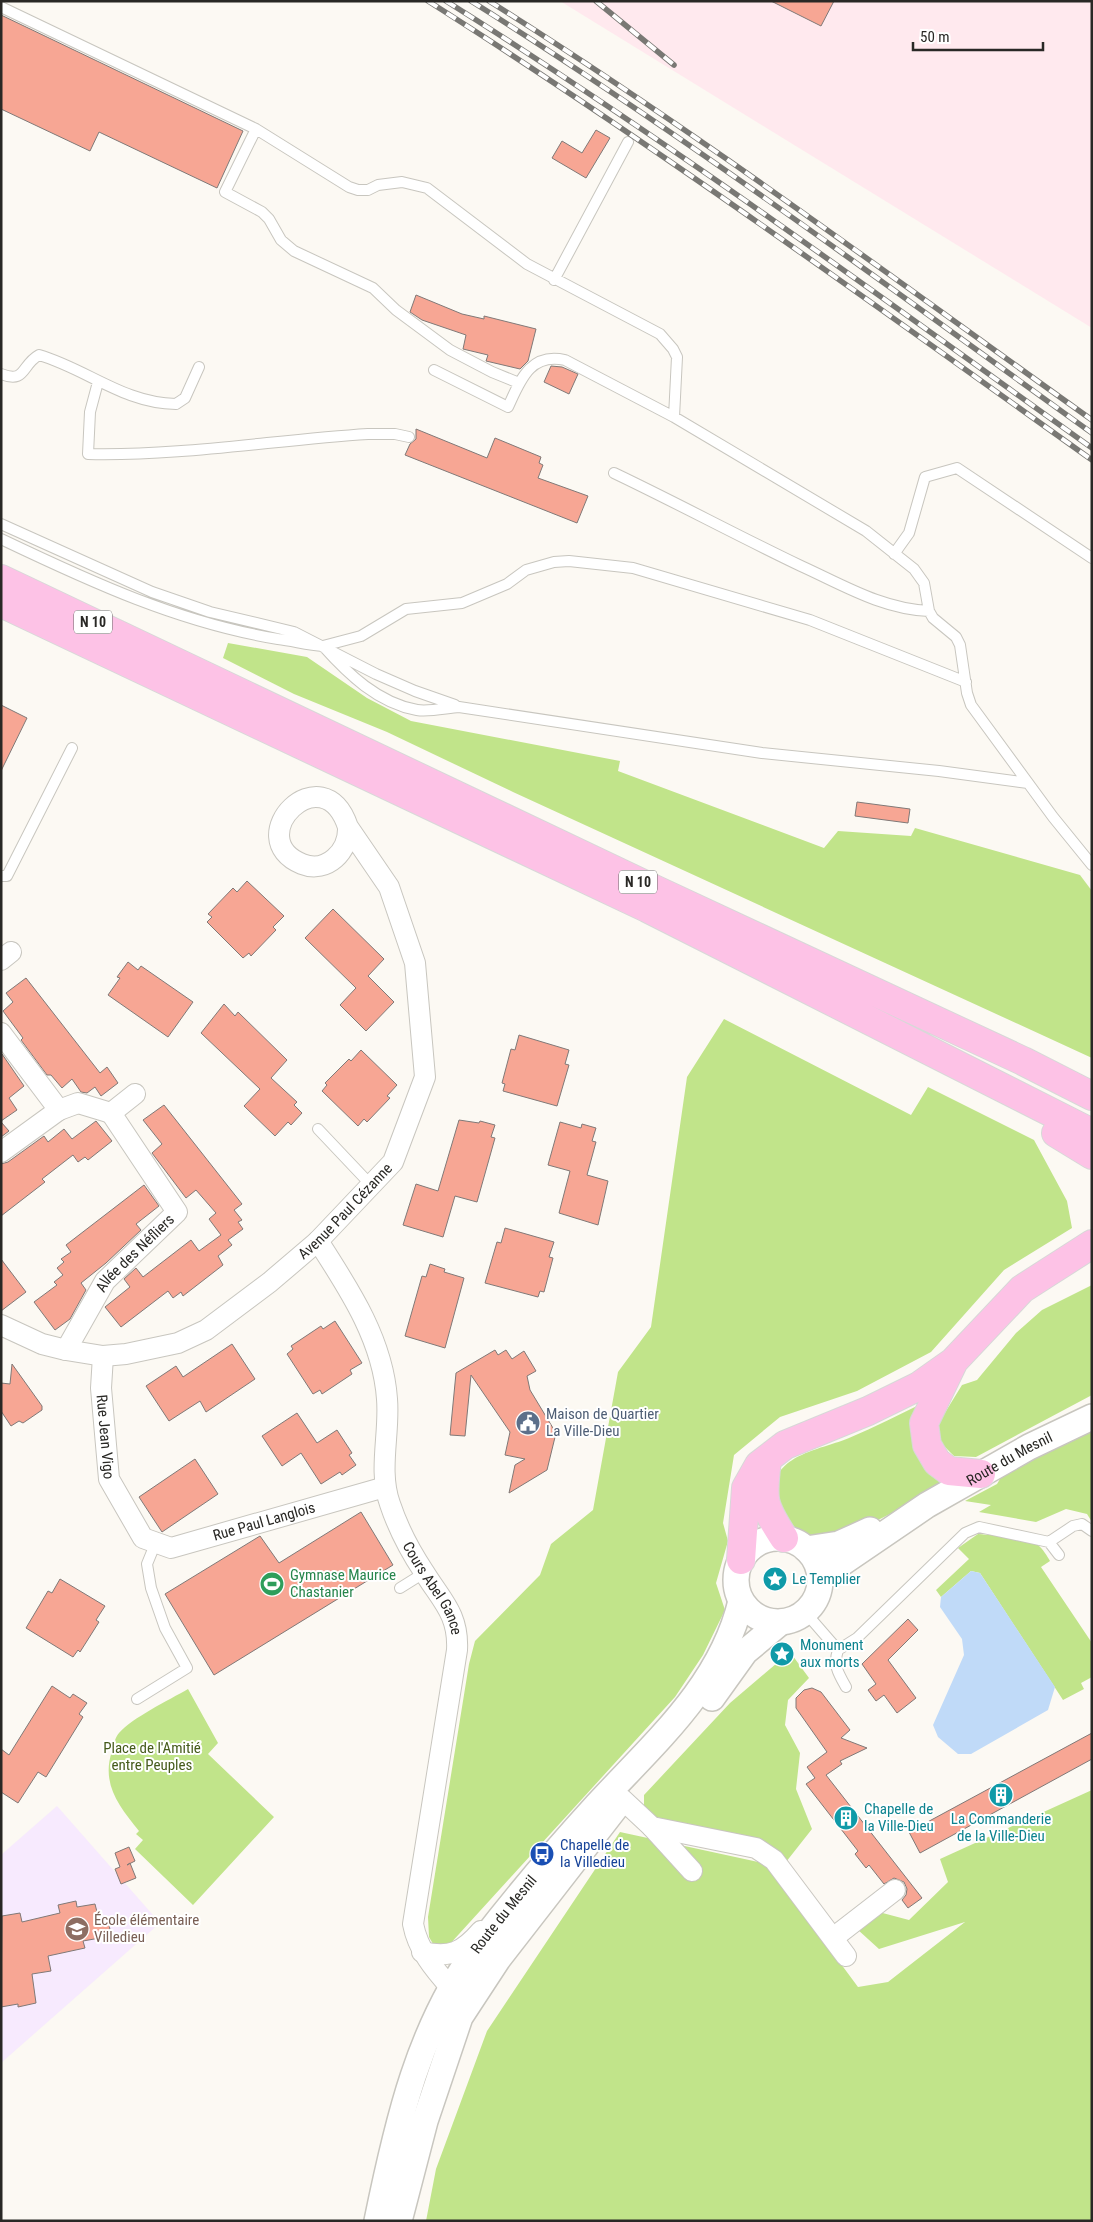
<svg xmlns="http://www.w3.org/2000/svg" width="1093" height="2222" viewBox="0 0 1093 2222" font-family="'Roboto Condensed',sans-serif">
<rect width="100%" height="100%" fill="#fcf9f3"/>
<path fill="#ffe9ee" d="M560 1H1092V328Z"/>
<path fill="#f7eafe" d="M57 1806 160 1923 1 2063V1855Z"/>
<path fill="#c1e48a" d="M228 643 307 657 367 698 411 721 620 761 618 771 824 848 838 831 911 836 915 828 1080 875 1092 891V1058L513 792 387 732 294 694 223 658Z
M724 1019 911 1115 928 1087 1034 1140 1067 1201 1072 1228 1004 1270 931 1352 857 1391 780 1417 734 1455 723 1523 728 1541 716 1583 725 1610 703 1655 675 1697 449 1945 436 1949 429 1937 428 1917 469 1664 475 1641 540 1575 551 1544 593 1510 618 1372 651 1327 687 1077Z
M1092 1285V1395L976 1457 954 1456 943 1445 936 1433 938 1424 962 1385 977 1380 1016 1333 1042 1310Z
M925 1402 946 1486 836 1541C815 1541 797 1533 783 1516 776 1506 773 1500 774 1488 777 1454 823 1449 849 1438 875 1427 900 1414 925 1402Z
M1092 1425V1522L1087 1514 1066 1509 1036 1522 979 1512 991 1505 965 1501 997 1484 1003 1474Z
M978 1534C992 1535 1025 1538 1038 1545 1043 1549 1047 1556 1050 1561L1041 1567 1092 1643V1677L1081 1683 1084 1689 1063 1700 980 1573 971 1571 941 1597 936 1590 969 1559 958 1548Z
M790 1652 809 1678 788 1700 785 1725 800 1753 796 1789 812 1829 786 1862 759 1842 652 1816 644 1809V1795L730 1703Z
M188 1689 218 1743 208 1754 274 1817 193 1905 135 1849 143 1840 136 1834 139 1831C119 1806 101 1784 112 1751 114 1745 115 1737 119 1733 132 1718 169 1700 188 1689Z
M1092 1790V2221H426L436 2169 487 2031 620 1832 767 1864 858 1987 888 1982 965 1922 879 1949 857 1929 875 1911 909 1920 948 1882 940 1859Z"/>
<path fill="#c0daf8" d="M971 1571 980 1573 1055 1687 1048 1710 971 1754H958L938 1737 933 1725 964 1655 962 1639 940 1607 941 1597Z"/>
<path fill="#f7a694" stroke="#807977" d="M771 1H834L821 26Z
M1 15 243 131 217 188 99 132 90 151 1 109Z
M596 130 610 138 586 178 552 158 562 141 582 153Z
M416 295 462 314 484 319V316L536 329 528 361 520 369 486 361 488 355 463 349 466 335 422 320 410 312Z
M551 366 562 367 578 374 569 394 544 382Z
M416 429 487 458 495 438 541 457 539 463 543 465 538 478 588 496 577 523 405 455 410 444 416 439Z
M1 705 27 718 1 771Z
M857 802 910 809 908 823 855 816Z
M247 881 284 916 273 927 276 930 251 956 249 953 243 958 207 922 212 917 208 914 233 888 237 892Z
M333 909 384 959 368 976 394 1002 366 1031 340 1005 356 988 305 938Z
M128 962 138 970 141 966 193 1002 168 1037 108 995 120 978 117 977Z
M26 978 100 1073 107 1067 118 1083 101 1096 95 1087 87 1093 81 1092 72 1079 62 1088 51 1075H47L21 1040 23 1038 3 1011 13 1002 6 993Z
M224 1004 235 1016 238 1012 287 1060 271 1078 297 1102 294 1105 302 1113 291 1125 288 1122 275 1136 244 1106 260 1089 201 1033Z
M519 1035 569 1050 565 1064 569 1065 557 1106 503 1091 505 1084 502 1083 511 1049 515 1050Z
M361 1050 397 1085 387 1096 390 1098 367 1122 364 1119 358 1126 322 1091 327 1085 325 1083 349 1059 351 1061Z
M2 1054 24 1086 9 1098 17 1110 1 1121Z
M164 1105 242 1204 234 1210 242 1220 238 1222 243 1229 228 1240 232 1245 218 1256 223 1265 183 1296 181 1292 173 1298 168 1291 121 1327 105 1307 130 1287 124 1279 136 1268 143 1277 191 1240 199 1251 221 1235 209 1219 216 1213 196 1190 186 1198 152 1153 162 1144 143 1120Z
M459 1120 479 1123 480 1121 495 1125 491 1137 495 1138 477 1202 455 1196 443 1237 403 1225 416 1184 438 1191Z
M96 1121 112 1141 88 1160 85 1157 78 1162 73 1155 42 1179 45 1182 1 1216V1164L8 1162 44 1136 48 1142 64 1129 72 1139Z
M1 1122 9 1131 1 1137Z
M560 1122 581 1128 582 1124 596 1128 592 1141 596 1142 587 1175 608 1181 598 1225 559 1213 570 1171 548 1165Z
M144 1185 159 1206 136 1224 141 1230 106 1263 81 1283 86 1290 70 1319 55 1330 34 1302 57 1285 54 1282 63 1275 57 1268 64 1262 61 1259 71 1252 66 1245Z
M505 1228 554 1242 549 1257 553 1258 544 1292 540 1291 538 1297 485 1283 497 1242 501 1243Z
M1 1259 26 1292 1 1311Z
M430 1264 445 1269 444 1272 464 1278 445 1348 405 1336 422 1276 426 1277Z
M335 1321 362 1363 350 1370 352 1374 322 1394 320 1390 313 1394 287 1354 293 1349 291 1346 321 1326 323 1329Z
M232 1344 255 1379 206 1412 200 1401 169 1421 146 1386 176 1366 183 1377Z
M495 1350 498 1355 506 1350 512 1359 524 1351 536 1371 527 1376 530 1390 556 1433 547 1470 509 1493 515 1465 525 1459 505 1455 510 1432 471 1375 465 1436 450 1435 456 1373Z
M12 1364 42 1406V1410L23 1423 19 1421 11 1426 1 1411V1383L10 1384Z
M297 1413 317 1443 337 1430 352 1453 349 1455 356 1465 342 1475 340 1472 321 1484 301 1453 282 1466 262 1436Z
M195 1459 218 1494 162 1532 139 1497Z
M361 1512 393 1565 214 1675 165 1594 260 1536 279 1563Z
M60 1579 105 1606 96 1620 99 1622 80 1652 78 1650 73 1657 26 1628 48 1591 52 1593Z
M908 1619 918 1630 888 1660 916 1698 897 1713 884 1695 876 1701 868 1690 876 1684 862 1664Z
M52 1686 70 1698 73 1694 87 1703 79 1714 83 1717 46 1777 38 1772 18 1803 1 1792V1749L9 1755Z
M812 1688 821 1692 850 1730 841 1738 867 1748 840 1761 842 1764 826 1775 922 1898 908 1908 902 1900 906 1895 907 1889 904 1882 894 1878 884 1884 869 1865 866 1868 855 1854 858 1851 806 1784 815 1778 807 1767 827 1752 796 1708V1698L804 1690Z
M1092 1733V1759L920 1853 909 1832Z
M129 1847 135 1861 127 1865 130 1863 136 1878 121 1884 115 1869 120 1867 115 1853Z
M76 1901 77 1907 95 1904 99 1920 108 1918 111 1936 83 1941 85 1948 48 1956 51 1971 32 1974 36 2003 18 2007V2004L1 2007 2 1916 20 1913 22 1922 60 1913 58 1905Z"/>
<g fill="none" stroke-linecap="round" stroke-linejoin="round">
<defs>
<path id="service" d="M1 7 256 129 349 187 358 190H368L378 185 402 182 427 188 527 264 660 334 673 349 677 357 674 417
M256 129 225 192 262 212 269 219 281 240 294 251 373 288 396 310 450 350 492 372 519 383
M554 280 628 142
M434 370 508 407C520 381 530 352 565 360L674 417 866 531 914 569 924 583 929 611 933 618 956 637 960 645 967 693 971 705 1053 817 1092 865
M1 374C26 384 21 365 39 355 87 369 123 403 176 404L185 398 199 367
M98 382 90 412 88 454C182 456 274 440 368 434H395L409 437
M614 473C677 503 738 536 801 566 843 585 882 609 929 611
M1 524 152 592 210 612 294 632 376 674 415 691 455 705
M1 539C91 582 180 623 278 639 294 641 308 645 323 646 348 674 378 703 417 710 429 712 446 708 459 707L762 753 939 771 1028 783
M894 554 909 533 925 477 957 468 1092 558
M323 646 361 636 406 609 462 603 507 584 526 570 554 562 569 561 633 568 810 620 966 682
M1 876H7L72 748
M318 1129 371 1185
M1049 1542 1073 1526 1082 1524 1092 1531
M400 1588 424 1573
M805 1612 838 1650 857 1638 965 1533 979 1527 1049 1542 1059 1555
M838 1650C833 1665 838 1673 846 1687
M137 1699 187 1668 165 1628 151 1588 147 1564 156 1542"/>
<g id="minor">
<path d="M1 960 11 952"/>
<path d="M1 1033 59 1110 1 1152"/>
<path d="M59 1110 78 1103 111 1113"/>
<path id="s1" d="M318 1241C349 1289 383 1340 387 1399 390 1433 378 1471 390 1504 398 1528 410 1551 424 1572 441 1600 459 1614 457 1650L413 1924C418 1950 434 1969 451 1988"/>
<path id="s2" d="M1 1325 42 1344 66 1350 103 1356 126 1354 178 1343 206 1330 270 1282 318 1241 393 1162 425 1077 415 963 389 887 348 827C323 752 239 838 302 864 327 874 349 851 348 827"/>
<path id="s3" d="M66 1350 105 1281 177 1212 111 1113 135 1094"/>
<path id="s4" d="M103 1356 101 1388 109 1479 143 1538 171 1548 385 1487"/>
<path d="M622 1799 652 1827 756 1848 774 1860 846 1956"/>
<path d="M652 1827 692 1871"/>
<path d="M833 1938 895 1890"/>
<path d="M422 1952C450 1958 462 1953 481 1931"/>
</g>
<g id="tertiary">
<circle cx="778" cy="1580" r="42"/>
<path d="M806 1549 839 1544 870 1530"/>
<path id="s5" d="M820 1578 927 1505 1029 1447 1092 1417"/>
<path d="M712 1698 745 1652 781 1622"/>
<path id="s6" d="M377 2221C397 2123 419 2025 480 1944 517 1896 556 1850 597 1805 653 1744 721 1686 741 1601"/>
<path d="M399 2221 425 2121 460 2017 498 1959 616 1807"/>
</g>
<path id="primary" d="M1 579 656 890 1023 1061 1092 1096
M1 603 647 908 1092 1133
M1056 1133 1092 1155
M953 1363 924 1423 927 1445 937 1462 949 1471 981 1474
M767 1460C762 1500 762 1504 784 1538
M741 1560 746 1488 759 1465 785 1445 868 1411 919 1386 953 1362 1022 1289 1092 1244"/>
</defs>
<use href="#service" stroke="#c8c6bf" stroke-width="12"/>
<use href="#minor" stroke="#c8c6bf" stroke-width="22"/>
<use href="#tertiary" stroke="#c8c6bf" stroke-width="28"/>
<use href="#primary" stroke="#d8d8d8" stroke-width="30"/>
<use href="#service" stroke="#fff" stroke-width="10"/>
<use href="#minor" stroke="#fff" stroke-width="20"/>
<use href="#tertiary" stroke="#fff" stroke-width="25"/>
<use href="#primary" stroke="#fdc2e6" stroke-width="28"/>
<defs>
<path id="rail" d="M428 1C655 145 873 304 1092 460
M446 1C668 140 879 296 1092 448
M471 1C685 135 887 286 1092 433
M489 1C696 131 893 278 1092 420
M596 1 674 65"/>
</defs>
<use href="#rail" stroke="#797874" stroke-width="5.5"/>
<use href="#rail" stroke="#fff" stroke-width="4" stroke-dasharray="11" stroke-linecap="butt"/>
</g>
<defs>
<symbol id="civic-disc" viewBox="-11 -11 22 22"><circle r="9.5" fill="#5c6f8a" stroke="#fff"/><path d="M-.6-6.5H3V-4.5H.6V-3L4-1V1h2V6H-6V1h2V-1L-.6-3ZM-1.2 2.5V6h2.4V2.5Z" fill="#fff"/></symbol>
<symbol id="sight-disc" viewBox="-11 -11 22 22"><circle r="9.5" fill="#0f9aa8" stroke="#fff"/><path d="M0-6L1.8-2.2L6-1.7L2.9 1.2L3.7 5.4L0 3.3L-3.7 5.4L-2.9 1.2L-6-1.7L-1.8-2.2Z" fill="#fff"/></symbol>
<symbol id="stadium-disc" viewBox="-11 -11 22 22"><circle r="9.5" fill="#2e9e5b" stroke="#fff"/><path d="M0-5a6.5 5 0 1 0 0 10a6.5 5 0 1 0 0-10ZM-3.5-1.8h7v3.6h-7Z" fill="#fff"/></symbol>
<symbol id="building-disc" viewBox="-11 -11 22 22"><circle r="9.5" fill="#0f9aa8" stroke="#fff"/><path d="M-4-6H4V6H1V3H-1V6H-4ZM-2.5-4.3h1.7v1.8h-1.7ZM.8-4.3h1.7v1.8H.8ZM-2.5-1h1.7V.8h-1.7ZM.8-1h1.7V.8H.8Z" fill="#fff"/></symbol>
<symbol id="bus-disc" viewBox="-11 -11 22 22"><circle r="9.5" fill="#1a4fb4" stroke="#fff"/><path d="M-5-6H5V4H4V6H2V4H-2V6H-4V4H-5ZM-3.5-4V0h7V-4ZM-3.5 1.2v1.5H-2V1.2ZM2 1.2v1.5H3.5V1.2Z" fill="#fff"/></symbol>
<symbol id="school-disc" viewBox="-11 -11 22 22"><circle r="9.5" fill="#8d6e63" stroke="#fff"/><path d="M0-5L7-2L0 1L-7-2ZM-4 1L0 2.5L4 1V4Q0 6-4 4Z" fill="#fff"/></symbol>
</defs>
<g fill-rule="evenodd">
<use href="#civic-disc" x="514" y="1409" width="28" height="28"/>
<use href="#sight-disc" x="761" y="1565" width="28" height="28"/>
<use href="#stadium-disc" x="258" y="1570" width="28" height="28"/>
<use href="#sight-disc" x="768" y="1640" width="28" height="28"/>
<use href="#building-disc" x="987" y="1781" width="28" height="28"/>
<use href="#building-disc" x="832" y="1804" width="28" height="28"/>
<use href="#bus-disc" x="528" y="1840" width="28" height="28"/>
<use href="#school-disc" x="63" y="1915" width="28" height="28"/>
</g>
<g text-anchor="middle" stroke-width="4" stroke-linejoin="round" paint-order="stroke">
<g fill="#fff" stroke="#696866" stroke-width="1">
<rect x="74" y="610.5" width="38" height="23" rx="4"/>
<rect x="619" y="870.5" width="38" height="23" rx="4"/>
</g>
<g font-size="14" font-weight="bold" fill="#292825">
<text x="93" y="627">N 10</text>
<text x="638" y="887">N 10</text>
</g>
<g font-size="15" fill="#292825" stroke="#fff">
<text dy="5" stroke="none"><textPath href="#s2" startOffset="398">Avenue Paul Cézanne</textPath></text>
<text dy="5" stroke="none"><textPath href="#s3" startOffset="120">Allée des Néfliers</textPath></text>
<text dy="5" stroke="none"><textPath href="#s4" startOffset="81">Rue Jean Vigo</textPath></text>
<text dy="5" stroke="none"><textPath href="#s5" startOffset="224">Route du Mesnil</textPath></text>
<text dy="5" stroke="none"><textPath href="#s4" startOffset="318">Rue Paul Langlois</textPath></text>
<text dy="5" stroke="none"><textPath href="#s1" startOffset="375">Cours Abel Gance</textPath></text>
<text dy="5" stroke="none"><textPath href="#s6" startOffset="336">Route du Mesnil</textPath></text>
</g>
<g font-size="15" fill="#4e5e75" stroke="#fff" text-anchor="start">
<text x="546" y="1419">Maison de Quartier<tspan x="546" dy="17">La Ville-Dieu</tspan></text>
</g>
<g font-size="15" fill="#27864d" stroke="#fff" text-anchor="start">
<text x="290" y="1580">Gymnase Maurice<tspan x="290" dy="17">Chastanier</tspan></text>
</g>
<g font-size="15" fill="#0d838f" stroke="#fff" text-anchor="start">
<text x="792" y="1584">Le Templier</text>
<text x="800" y="1650">Monument<tspan x="800" dy="17">aux morts</tspan></text>
<text x="864" y="1814">Chapelle de<tspan x="864" dy="17">la Ville-Dieu</tspan></text>
<text x="1001" y="1824" text-anchor="middle">La Commanderie<tspan x="1001" dy="17">de la Ville-Dieu</tspan></text>
</g>
<g font-size="15" fill="#455b1b" stroke="#fff">
<text x="152" y="1753">Place de l'Amitié<tspan x="152" dy="17">entre Peuples</tspan></text>
</g>
<g font-size="15" fill="#164399" stroke="#fff" text-anchor="start">
<text x="560" y="1850">Chapelle de<tspan x="560" dy="17">la Villedieu</tspan></text>
</g>
<g font-size="15" fill="#785e54" stroke="#fff" text-anchor="start">
<text x="94" y="1925">École élémentaire<tspan x="94" dy="17">Villedieu</tspan></text>
</g>
</g>
<rect width="1093" height="2222" fill="none" stroke="#292825" stroke-width="5"/>
<path d="M913 42v8h130v-8" fill="none" stroke="#292825" stroke-width="2.5"/>
<text x="920" y="42" font-size="15" fill="#292825" stroke="#ffffff" stroke-width="4" paint-order="stroke">50 m</text>
</svg>
